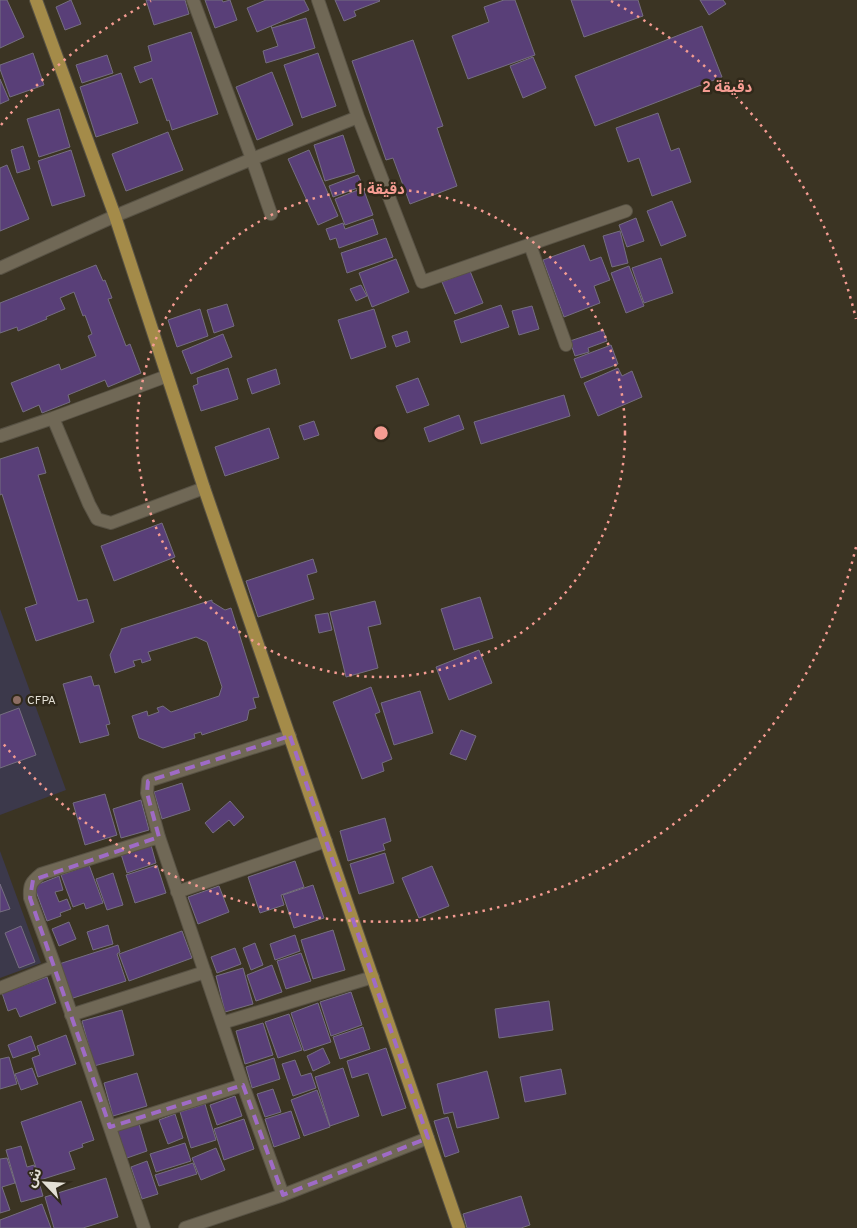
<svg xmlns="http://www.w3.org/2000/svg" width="857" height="1228" viewBox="0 0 857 1228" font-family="Overpass,'Noto Sans Arabic',sans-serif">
<rect width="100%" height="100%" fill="#3b3423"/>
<path fill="#3c394b" d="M0 609 66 790 0 815Z
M0 851 41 963 0 978Z"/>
<path fill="#593f78" stroke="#756e80" d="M0 0H7L24 37 0 48Z
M71 0 81 24 65 30 56 7Z
M146 0H185L189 14 154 25Z
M205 0H222L223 2 230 0 237 20 215 28Z
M266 0H304L309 10 257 32 247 8Z
M335 0H379L380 1 354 11 356 16 344 21Z
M504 0H515L535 55 468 79 452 36 489 22 484 7Z
M571 0H638L643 16 584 37Z
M700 0H723L726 4 709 15Z
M306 18 315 48 266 63 263 51 278 46 271 26 272 28Z
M702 26 722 77 595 126 575 76Z
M191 32 218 114 172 130 169 120 167 121 152 78 140 83 134 67 152 61 148 46Z
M413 40 443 126 437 128 457 186 410 204 393 158 386 160 352 61Z
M33 53 44 85 10 97 0 69V65Z
M318 53 336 106 302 118 284 65Z
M107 55 113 73 82 83 76 65Z
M533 57 546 88 523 98 510 66Z
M272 72 293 125 257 140 236 87Z
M121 73 138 123 96 137 80 87Z
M0 79 9 100 0 104Z
M59 109 70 147 39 157 27 119Z
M658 113 671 151 679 148 691 182 652 196 639 158 628 162 616 128Z
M168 132 183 170 126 191 112 154Z
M343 135 355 172 325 181 314 145Z
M23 146 30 169 17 173 11 150Z
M71 150 85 196 52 206 38 161Z
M309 150 338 216 318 225 288 159Z
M7 165 29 219 0 231V168Z
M358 175 363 186 333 197 329 186Z
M363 188 373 215 345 225 335 199Z
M672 201 686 236 661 246 647 211Z
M636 218 644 241 627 247 619 225Z
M373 219 378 234 339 248 336 238 330 240 326 229 343 223 345 229Z
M620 231 628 263 612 267 603 236Z
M386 238 393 257 347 273 341 253Z
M584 245 590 261 601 257 610 280 594 286 600 303 564 317 543 260Z
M661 258 673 293 644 303 632 268Z
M396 259 409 292 372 307 359 273Z
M96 265 103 281 105 280 112 298 108 299 126 346 130 344 141 373 108 387 105 380 68 395 70 402 42 413 39 405 23 412 11 383 59 364 61 370 96 356 88 336 92 334 85 315 83 316 74 292 60 298 65 309 46 317 47 319 18 331 17 327 0 333V303Z
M629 266 644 306 626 313 611 273Z
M470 271 483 303 455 314 442 282Z
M361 285 367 296 356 301 350 289Z
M227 304 234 326 214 333 207 310Z
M501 305 509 327 461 343 454 321Z
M532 306 539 329 519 335 512 311Z
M200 309 208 336 177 347 168 320Z
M374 309 386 347 351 359 338 320Z
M603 330 607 341 588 348 589 352 575 356 570 341Z
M407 331 410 342 396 347 392 336Z
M223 334 232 357 191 374 182 351Z
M611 345 618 364 581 378 574 359Z
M228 368 238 399 201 411 193 386 198 384 197 378Z
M618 368 622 376 632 371 642 397 598 416 584 383Z
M276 369 280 384 252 394 247 379Z
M418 378 429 405 407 413 396 386Z
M564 395 570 416 481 444 474 422Z
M459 415 464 429 429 442 424 428Z
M314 421 319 435 304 440 299 426Z
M269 428 279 458 225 476 215 447Z
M38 447 46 473 38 475 78 601 87 599 94 622 36 641 25 608 37 604 2 494 0 495V459Z
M162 523 175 557 114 581 101 546Z
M313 559 317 572 307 575 314 599 258 617 246 581Z
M480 597 493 638 454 650 441 609Z
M212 600V602L225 610 231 608 259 697 253 698 256 708 249 710 247 720 202 735 201 732 194 734 195 738 163 748 139 738 132 716 147 711 148 716 159 712 157 708 163 706 171 712 219 696 222 687 207 642 196 637 148 652 151 660 142 663 141 659 133 661 135 666 115 673 110 655 121 631V629Z
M375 601 381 624 368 627 378 668 346 677 330 612Z
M328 613 332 630 319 633 315 615Z
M479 650 492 683 449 700 436 667Z
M91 676 94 686 99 685 110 724 106 725 109 735 80 743 63 684Z
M371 687 380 712 375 714 392 759 382 763 384 771 362 779 333 702Z
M420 691 433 733 394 745 381 703Z
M19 708 36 755 0 768V715Z
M461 730 476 736 466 760 450 754Z
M182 783 190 810 162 819 154 792Z
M105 794 117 835 85 845 73 803Z
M141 800 149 830 121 838 113 809Z
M230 801 244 817 234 826 229 820 213 833 205 823Z
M385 818 391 841 383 844 385 850 348 861 340 831Z
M151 845 156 863 127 873 121 854Z
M385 853 394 883 359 894 350 864Z
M295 861 304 887 281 895 284 905 260 913 248 877Z
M89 865 103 903 86 909 84 903 73 907 61 875Z
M157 865 166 893 135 903 126 875Z
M432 866 449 906 419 918 402 878Z
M113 873 123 905 107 910 96 879Z
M59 876 63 890 55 892 59 902 67 899 71 909 60 913 61 916 47 921 34 886Z
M0 884 10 909 0 912Z
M313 885 324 918 294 928 283 895Z
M219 886 229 912 198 924 188 897Z
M69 922 76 939 59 946 52 929Z
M108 925 113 944 93 950 87 932Z
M21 926 35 962 19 968 5 933Z
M333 930 345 970 313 979 301 940Z
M182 931 192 958 129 981 119 954Z
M295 935 300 951 275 960 270 944Z
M255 943 263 965 251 970 243 948Z
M118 945 120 952 117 954 126 981 70 999 59 964Z
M235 948 241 964 217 973 211 957Z
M301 953 311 981 286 989 277 961Z
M272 965 282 992 256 1001 247 975Z
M243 968 253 1004 225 1012 216 976Z
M47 977 56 1003 20 1017 16 1008 8 1011 2 993Z
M351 992 362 1025 331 1036 320 1002Z
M549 1001 553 1030 499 1038 495 1009Z
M318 1003 331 1042 304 1051 291 1013Z
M122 1010 134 1055 94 1066 82 1021Z
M289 1014 302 1050 278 1058 265 1022Z
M263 1023 273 1055 245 1064 236 1031Z
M363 1027 370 1049 340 1059 333 1037Z
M66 1035 76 1064 38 1077 32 1058 40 1055 37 1046Z
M31 1036 36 1050 13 1058 8 1045Z
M323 1048 330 1063 313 1071 307 1056Z
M386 1048 406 1108 382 1116 368 1073 352 1078 347 1061Z
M9 1057 17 1084 0 1089V1059Z
M274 1058 280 1079 252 1088 246 1067Z
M295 1060 301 1076 311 1073 316 1088 293 1096 282 1064Z
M32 1068 38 1084 21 1090 15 1074Z
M343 1068 359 1116 330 1126 315 1077Z
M561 1069 566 1094 525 1102 520 1077Z
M487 1071 499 1118 457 1128 453 1112 444 1114 437 1084Z
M137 1073 147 1106 113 1116 104 1083Z
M273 1089 281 1112 265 1117 257 1094Z
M317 1090 330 1127 304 1136 291 1100Z
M235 1096 242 1116 217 1125 210 1105Z
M81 1101 94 1140 82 1144 83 1147 69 1152 75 1169 40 1180 21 1122Z
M205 1104 216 1140 191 1148 180 1112Z
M291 1111 300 1138 274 1147 265 1119Z
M175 1114 183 1138 168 1144 159 1120Z
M448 1117 459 1152 445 1157 434 1121Z
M244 1119 254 1149 224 1160 214 1129Z
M139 1124 147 1151 124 1159 115 1131Z
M185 1143 191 1161 156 1172 150 1154Z
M21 1146 27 1167 34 1165 43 1196 21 1202 6 1150Z
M216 1148 225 1170 201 1180 192 1158Z
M7 1158 15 1183 2 1187 10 1210 0 1213V1159Z
M147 1161 158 1194 142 1199 131 1167Z
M193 1163 197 1174 159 1186 155 1175Z
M106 1178 118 1217 83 1228H54L45 1197Z
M521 1196 530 1225 521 1228H467L463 1214Z
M42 1204 51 1228H0V1220Z"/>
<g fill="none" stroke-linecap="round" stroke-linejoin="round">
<defs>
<path id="minor" d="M193 0 252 159 271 214
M318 0 358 117 422 282 626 211
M530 245 566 345
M0 268 115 216 252 159 358 117
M53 418 89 504 97 519 111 523 204 488
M0 436 53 418 167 376
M177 892 326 841
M0 988 55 966
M71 1015 205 972
M222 1023 373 977
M110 1127 243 1085
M283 1195 243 1085 159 837 147 793 148 781 290 736
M144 1228 55 966 30 898C29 885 31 882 41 874L159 837
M185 1228 283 1195 428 1138"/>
<path id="major" d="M36 0 115 216 204 488 459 1228"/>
</defs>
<use href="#minor" stroke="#585244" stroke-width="14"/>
<use href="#major" stroke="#585244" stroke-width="14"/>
<use href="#minor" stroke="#706856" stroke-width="12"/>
<use href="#major" stroke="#a48b49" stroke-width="12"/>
</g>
<path fill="none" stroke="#9f6bc6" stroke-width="4" stroke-dasharray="10 6" stroke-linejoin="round" d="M290 736 428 1138 283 1195 243 1085 110 1127 30 898 33 880 159 837 147 793 148 781Z"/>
<g fill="none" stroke="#f59c92" stroke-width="2.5" stroke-dasharray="2.5 5">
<circle cx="381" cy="433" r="244"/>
<path d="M856 547A489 489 0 0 1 1 741M1 125A489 489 0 0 1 151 1M611 1A489 489 0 0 1 856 319"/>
</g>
<circle fill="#8d6e63" stroke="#30291a" stroke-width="2" cx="17" cy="700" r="5"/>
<g text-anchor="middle" stroke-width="5" stroke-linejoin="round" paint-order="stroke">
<g font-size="12" fill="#e3dfd4" stroke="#30291a" text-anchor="start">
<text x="27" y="704">CFPA</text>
</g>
</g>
<circle cx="381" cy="433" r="8" fill="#f59c92" stroke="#30291a" stroke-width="2.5"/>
<g font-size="15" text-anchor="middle" font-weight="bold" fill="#f59c92" stroke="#30291a" stroke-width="5" stroke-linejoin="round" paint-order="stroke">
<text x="727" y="92">2 دقيقة</text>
<text x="381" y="194">1 دقيقة</text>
</g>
<g transform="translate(45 1183) rotate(295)" stroke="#30291a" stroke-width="4" paint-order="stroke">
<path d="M0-4L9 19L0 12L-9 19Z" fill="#e3dfd4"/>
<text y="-8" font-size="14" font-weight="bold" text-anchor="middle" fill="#e3dfd4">ش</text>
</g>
</svg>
